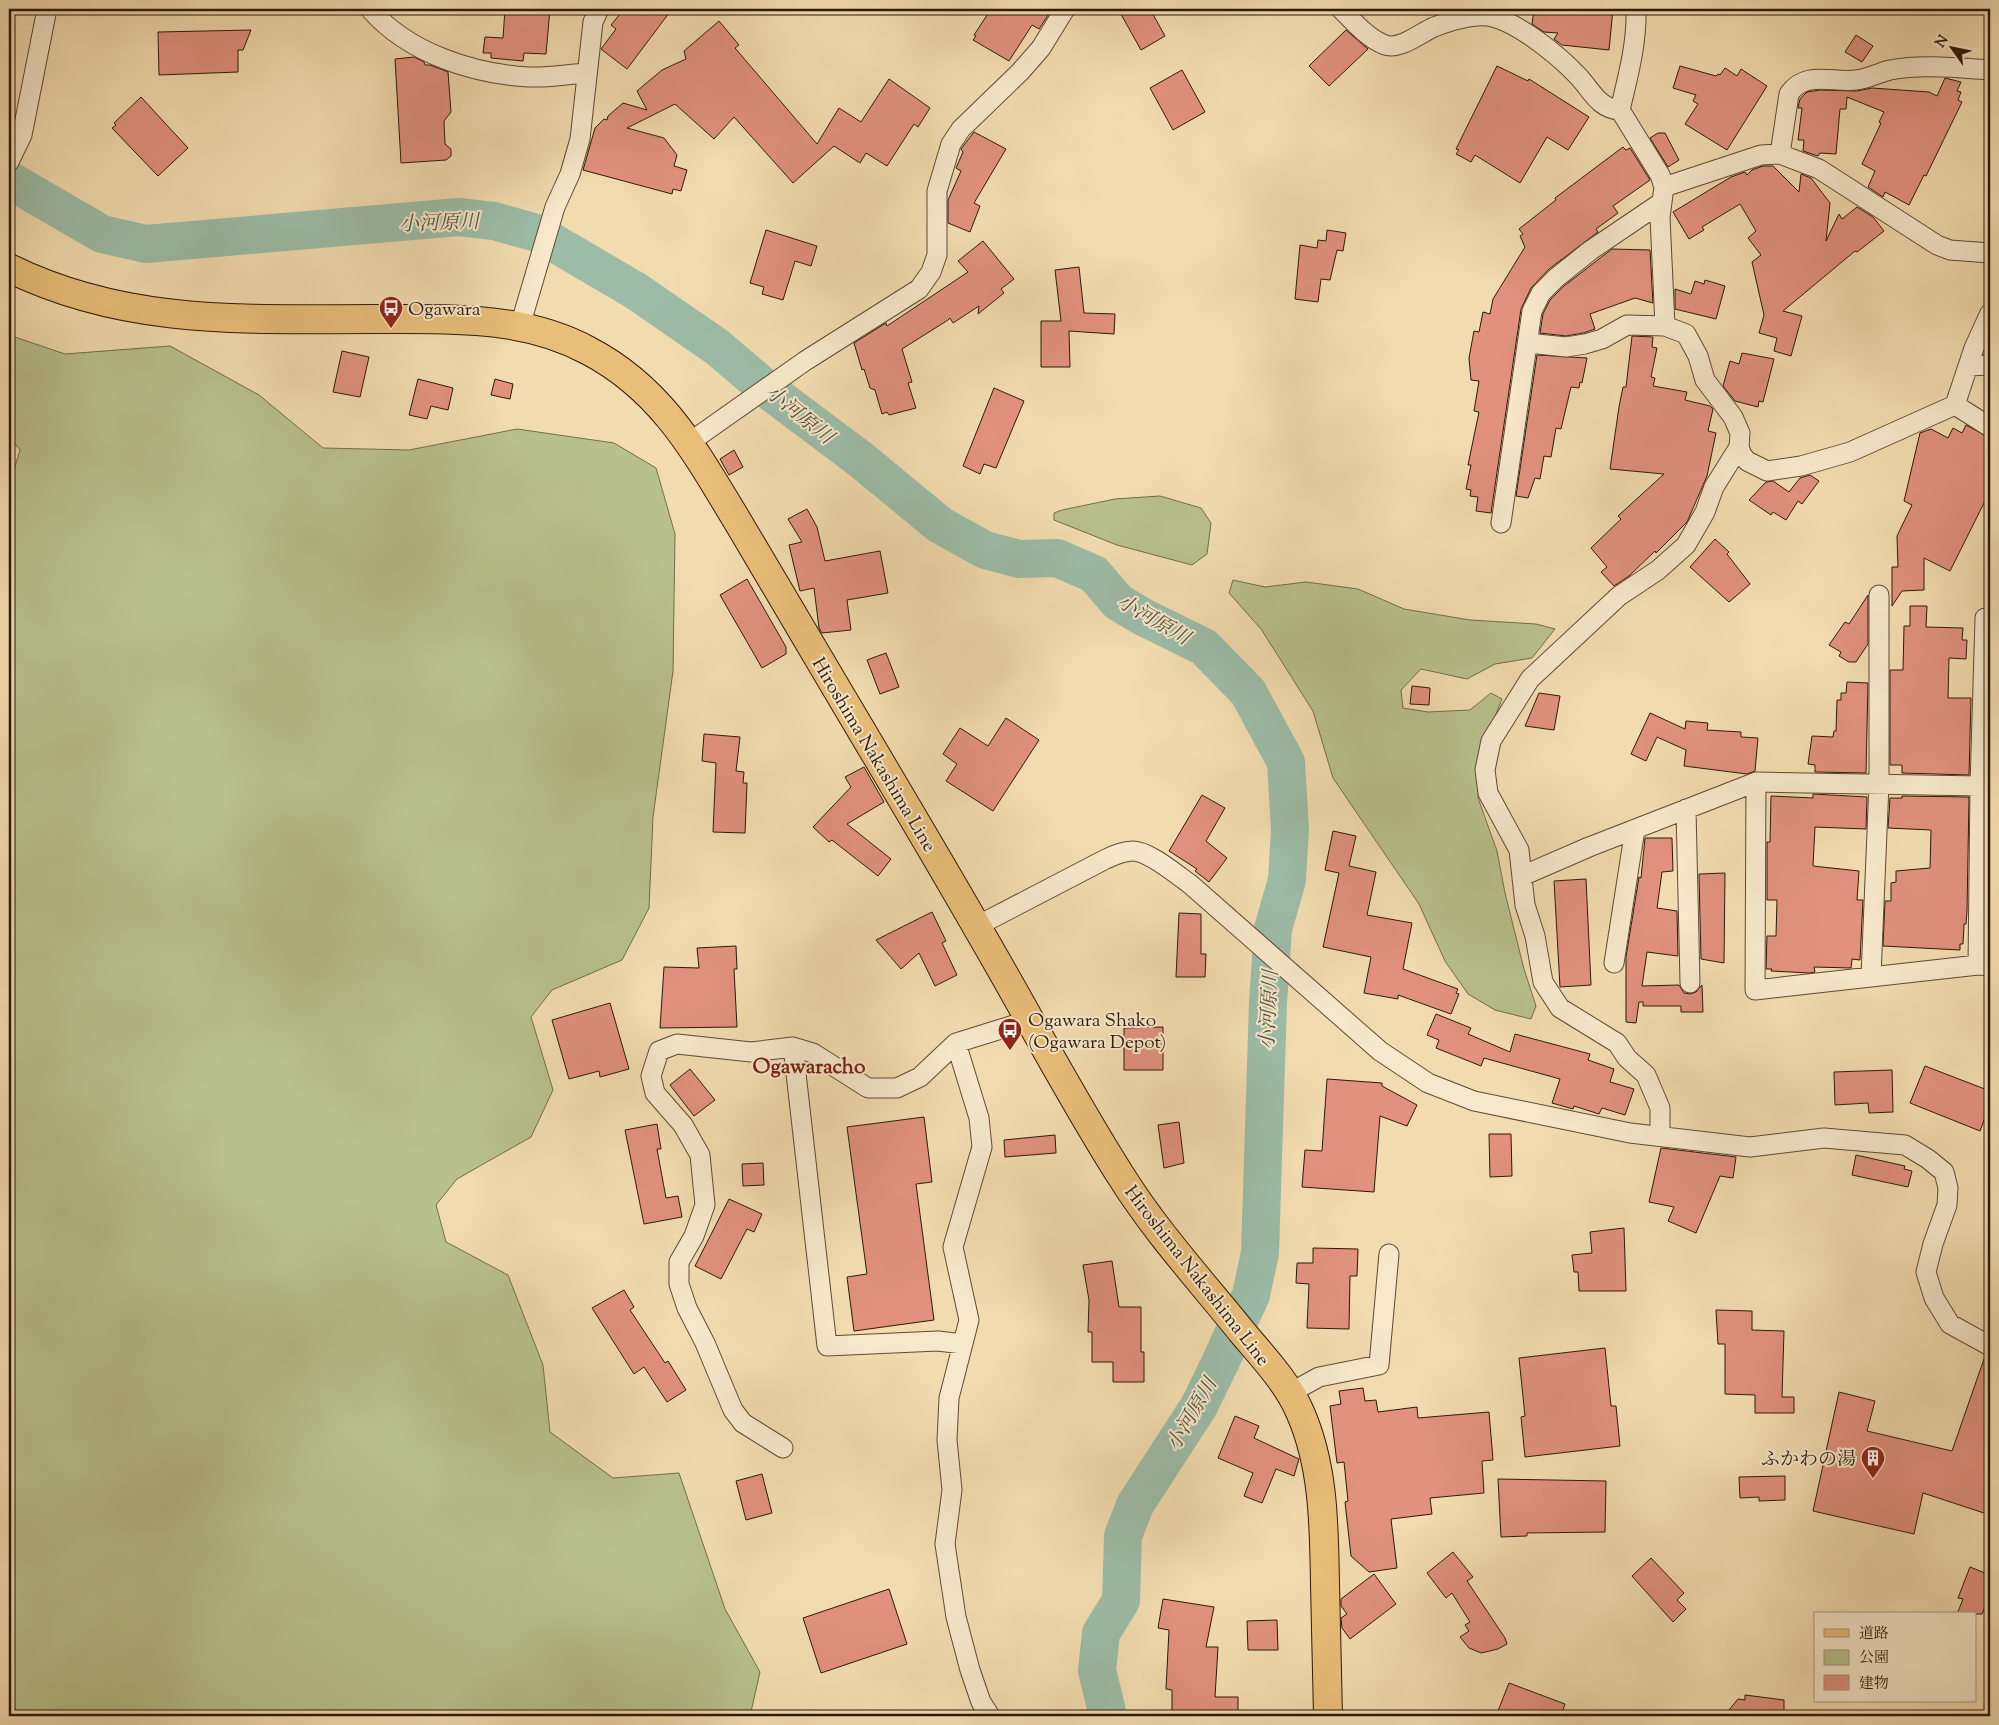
<svg xmlns="http://www.w3.org/2000/svg" width="1999" height="1725" viewBox="0 0 1999 1725" font-family="'Sorts Mill Goudy','Noto Serif JP',serif">
<rect width="100%" height="100%" fill="#f2dcaf"/>
<filter id="stains"><feTurbulence type="fractalNoise" baseFrequency=".004" numOctaves="4"/><feColorMatrix values="0 0 0 0 .2 0 0 0 0 .09 0 0 0 0 .02 0 0 0 .5 -.17"/></filter>
<radialGradient id="worn" r=".72"><stop offset=".6" stop-color="#630" stop-opacity="0"/><stop offset="1" stop-color="#630" stop-opacity=".3"/></radialGradient>
<path fill="#b8c18c" stroke="#726c4a" d="M9 335 65 354 170 346 259 395 323 448 409 450 517 429 614 443 656 468 675 534 673 671 653 817 649 908 622 960 552 990 531 1017 553 1090 531 1137 457 1179 436 1205 446 1242 508 1275 543 1365 550 1432 613 1478 679 1473 725 1609 760 1672 750 1716H9V486L20 450 9 436Z
M1160 496 1201 508 1211 523 1207 554 1192 565 1117 545 1054 520V513L1062 510 1115 499Z
M1233 580 1265 587 1306 582 1358 589 1404 609 1470 620 1536 624 1555 629 1532 658 1495 664 1467 679 1421 669 1401 690 1403 708 1428 712 1470 710 1491 693 1502 699 1480 754 1478 798 1497 851 1505 893 1524 969 1536 1006 1531 1019 1495 1010 1468 994 1445 961 1419 904 1333 778 1313 711 1261 629 1229 593Z"/>
<g fill="none" stroke-linecap="round" stroke-linejoin="round">
<path stroke="#9cbca7" stroke-width="38" d="M9 180 102 234 146 244 459 217 494 221 537 233 636 291 717 347 764 387 860 459 940 525 985 550 1019 559 1057 558 1094 574 1118 602 1143 617 1204 647 1248 692 1286 762 1290 829 1287 880 1273 929 1268 1002 1260 1253 1251 1295 1220 1363 1199 1406 1135 1505 1123 1536 1121 1601 1101 1633 1097 1670 1108 1716"/>
</g>
<path fill="#e1917d" stroke="#2d1809" d="M505 9H550L546 54 524 53 523 61 491 58V53H483L485 37 503 38Z
M624 9H672L627 69 601 49 616 29 611 25Z
M991 9H1052L1039 29 1032 25 1009 61 973 40 976 36 974 35Z
M1118 9H1150L1165 36 1141 50Z
M1534 9H1613L1609 50 1562 45 1554 39 1558 33 1544 32 1532 24Z
M719 21 739 45 735 48 817 144 839 108 861 122 889 79 930 108 918 127 914 124 887 166 866 153 860 163 834 146 793 183 734 117 714 139 675 104 627 128 664 138 677 155 674 166 687 170 681 191 673 189 672 194 583 170 595 128 604 119 607 120 608 116 623 103 647 110 637 91 662 70 686 59 684 51Z
M251 30 243 50H238V72L159 75 158 32Z
M1346 30 1368 49 1329 86 1309 66Z
M1856 35 1873 46 1862 62 1845 52Z
M414 57 424 62 425 65H430L448 72 451 112 444 121 445 144 451 149V156L446 160 401 163 395 59Z
M1497 66 1528 81 1529 79 1589 117 1568 150 1547 137 1520 183 1475 155 1471 162 1456 154 1459 150 1456 149Z
M1680 66 1716 76 1718 74 1720 75 1725 68 1737 76 1741 69 1767 86 1727 150 1685 124 1698 104 1693 101 1696 95 1673 88Z
M1182 70 1205 112 1173 130 1150 88Z
M1945 78 1961 82 1957 91 1961 92 1958 100 1962 102 1926 176 1924 175 1909 205 1885 192 1883 197 1868 187 1875 171 1862 164 1881 123 1879 122 1884 112 1847 97 1846 109H1840L1836 154 1820 153 1818 156 1803 151 1804 140H1798L1802 108H1798L1800 99 1807 92 1820 90 1857 91 1872 88 1929 92 1937 96Z
M141 97 188 148 158 176 112 128 116 125 114 123Z
M974 132 1006 149 974 203 980 206 970 232 948 223V200L961 171 956 168 963 152 961 149Z
M1658 133H1665L1679 160 1668 167 1650 138Z
M1623 147 1626 150 1630 148 1650 180 1613 206 1618 213 1596 229 1598 232 1549 269 1531 288 1521 309 1491 513 1476 511 1478 497 1470 496 1471 490 1466 489 1471 465H1468L1479 412 1474 411 1479 381 1471 380 1469 358 1474 331 1479 332 1483 312 1490 314 1493 299 1525 247 1520 236 1523 234 1519 229 1556 200 1555 198Z
M1763 166H1773L1799 192 1801 174 1811 178 1830 203 1826 241 1839 214 1842 219 1857 207 1873 217 1884 231 1857 252 1855 251 1783 311 1802 316 1791 356 1774 351 1777 338 1759 333 1764 315 1752 262 1761 255 1748 238 1756 231 1740 204 1702 227 1704 230 1689 239 1673 212 1731 177 1745 172 1747 175 1752 170Z
M766 230 817 246 811 266 795 261 783 300 762 294 764 287 750 283Z
M1327 230 1346 233 1343 251 1337 250 1330 280 1321 279 1318 302 1295 299 1300 245 1317 248 1318 240 1326 241Z
M983 241 1014 279 1001 289 1004 293 978 314 979 306 953 323 950 318 948 320 902 349 912 382 908 383 916 408 889 415 887 412 882 414 875 390 870 388 864 369 862 370 854 343 886 323 887 326 968 272 958 261Z
M1612 249 1650 250 1653 303 1635 298 1590 314 1595 329 1583 333 1566 336 1540 333 1543 314 1550 300 1564 286Z
M1079 267 1084 313 1115 314 1114 334 1069 331 1070 367H1041V321H1061L1055 270Z
M1705 280 1725 286 1716 319 1675 309V289L1691 294 1695 281 1704 284Z
M1632 336 1653 337 1652 347 1657 348 1651 377 1655 378 1653 386 1687 392 1685 400 1710 406 1713 409 1708 431 1716 433 1707 476 1687 522 1656 553 1655 551 1629 576 1614 586 1601 572 1607 567 1591 548 1621 519 1618 516 1664 474 1610 469 1619 407 1623 387H1626Z
M342 351 369 357 360 397 333 392Z
M1742 353 1774 359 1763 402 1759 401 1758 407 1735 401 1723 386 1730 361 1739 364Z
M1537 355 1587 358 1582 383 1580 382 1579 388 1571 387 1561 429 1556 428 1551 457 1544 456 1540 479 1535 478 1528 498 1516 496Z
M418 379 453 388 448 410 431 406 427 419 409 415Z
M495 379 513 384 510 399 491 395Z
M994 388 1024 401 996 468 984 464 980 474 963 466Z
M1966 425 1990 438V491L1950 571 1924 558V590L1902 591 1892 606V567H1898L1897 536 1912 505 1904 501 1920 433 1931 429 1948 438 1953 428 1962 433Z
M734 450 743 467 729 475 720 459Z
M1810 475 1819 481 1802 504 1798 501 1786 520 1773 512 1771 515 1749 500 1766 482 1773 481 1789 492 1800 478Z
M807 509 817 527 825 561 880 551 888 593 847 600 851 630 822 633 819 628 814 588 800 591 789 545 802 542 788 519Z
M1715 539 1729 552 1727 554 1750 584 1729 602 1690 567Z
M747 579 786 647V654L762 668 720 595Z
M1868 595V644L1856 662H1849L1839 656 1841 652 1829 645 1845 622 1849 624Z
M1910 606H1927L1926 627 1963 628 1962 640H1967L1966 659 1949 658 1948 698H1971L1969 775 1902 773V765H1890V670H1903L1904 626H1910Z
M886 653 899 687 880 694 867 660Z
M1847 682 1868 683 1866 773 1815 772V765L1808 764 1812 736 1833 737 1834 731H1836L1837 700H1841V693H1846Z
M1412 686 1430 688 1429 705 1410 704Z
M1539 693 1560 696 1554 730 1525 726Z
M1650 713 1685 729 1686 721 1708 723 1707 730 1741 732V737L1758 738 1755 771 1747 774 1684 766 1686 750 1657 737 1646 761 1631 754Z
M1006 718 1039 740 993 811 946 781 957 764 943 754 960 728 988 746Z
M704 734 740 737 736 771 744 772 743 783H747L745 833 713 832 716 763 702 761Z
M864 767 884 802 847 824 891 859 878 876 832 840 829 842 813 827 851 787 845 777Z
M1813 794 1867 797 1866 829 1815 827 1813 866 1859 871 1857 900H1863L1860 960 1852 959 1851 968 1814 967 1815 972 1810 973 1771 971 1772 969H1766L1767 936H1776L1777 900H1767V842H1770L1771 796 1813 798Z
M1202 795 1225 808 1206 841 1227 858 1209 882 1195 871 1197 869 1169 851Z
M1902 796 1969 797 1967 911 1966 924H1964L1963 944H1960V950L1883 946 1885 901H1891V883L1896 882V871L1930 868 1931 830 1888 828 1890 798H1902Z
M1333 831 1356 836 1349 866 1376 872 1367 915 1412 923 1403 969 1458 989 1456 993 1459 994 1451 1014 1398 995V999L1364 993 1371 957 1323 947 1339 873 1325 870Z
M1645 838H1672L1673 871 1662 872 1657 908 1677 911 1678 956 1647 952 1642 986 1679 985 1684 993 1690 994 1696 992 1702 985 1703 1012H1681V1006H1643V1002H1639L1636 1023 1626 1022V957L1639 877 1641 878Z
M1725 873 1724 963 1701 959 1699 874Z
M1586 879 1591 985 1560 987 1554 881Z
M932 912 946 941 942 943 957 975 935 986 919 953 901 969 876 940Z
M1179 913 1201 914V954H1206L1205 977H1176Z
M736 946 737 969H734L737 1027 660 1028 664 967 699 968 697 948Z
M610 1003 629 1069 600 1077 599 1071 569 1079 552 1020Z
M1436 1014 1471 1028 1468 1034 1510 1052 1515 1034 1590 1054 1588 1060 1614 1069 1610 1082 1634 1089 1625 1115 1602 1108 1599 1114 1574 1106 1573 1109 1552 1103 1560 1079 1484 1058 1481 1066 1436 1048 1439 1040 1427 1035Z
M1163 1027V1070H1124V1028Z
M1925 1066 1990 1091V1104L1980 1131 1910 1103Z
M690 1069 715 1100 694 1116 670 1085Z
M1892 1070 1893 1112 1869 1113 1868 1103 1835 1105 1834 1072Z
M1327 1079 1382 1083V1086L1417 1105 1407 1126 1380 1116 1374 1192 1302 1187 1305 1150 1322 1151Z
M924 1117 932 1182 916 1184 934 1320 854 1331 847 1277 867 1274 847 1127Z
M1179 1122 1184 1163 1164 1168 1158 1125Z
M657 1124 661 1149H657L666 1198 678 1196 682 1217 644 1224 625 1130Z
M1489 1134H1511L1512 1176 1490 1177Z
M1055 1135 1056 1153 1005 1157 1004 1140Z
M1661 1148 1736 1157 1733 1178 1720 1176 1696 1233 1668 1221 1674 1207 1649 1202Z
M1856 1155 1905 1166 1904 1169 1912 1171 1908 1187 1852 1175Z
M763 1163 764 1185 743 1186 742 1164Z
M729 1199 762 1214 754 1232 747 1229 721 1279 695 1266Z
M1624 1228 1626 1291H1579L1578 1272H1574L1572 1255 1592 1253 1590 1232Z
M1313 1248 1358 1249 1357 1276H1350L1349 1329 1307 1328 1309 1284 1296 1283 1297 1263H1313Z
M1112 1261 1119 1307H1141V1352H1144V1382H1113V1362H1092V1332H1088L1089 1300 1083 1265Z
M624 1290 634 1307 630 1310 665 1363 668 1361 686 1390 667 1402 644 1367 634 1374 592 1308Z
M1716 1310 1752 1311V1330L1784 1331 1782 1397H1794V1413H1755V1395L1725 1394V1344H1718Z
M1605 1348 1611 1406H1616L1620 1446 1525 1457 1521 1417 1525 1416 1519 1358Z
M1985 1356 1990 1357V1515L1923 1493 1914 1534 1813 1511 1839 1392 1875 1401 1867 1431 1952 1451Z
M1363 1388 1365 1401 1376 1400 1378 1412 1417 1407 1418 1418 1489 1412 1493 1460 1482 1461 1484 1493 1430 1498 1432 1514 1391 1519 1397 1568 1369 1572 1351 1556 1345 1502 1348 1501 1344 1462 1337 1463 1330 1406 1341 1404 1339 1391Z
M1235 1416 1259 1426 1254 1438 1299 1459 1294 1476 1276 1469 1262 1503 1244 1496 1253 1473 1218 1458Z
M762 1474 772 1513 746 1520 736 1481Z
M1785 1476V1500L1759 1501V1497L1740 1498 1739 1477Z
M1498 1479 1606 1481 1605 1532 1527 1533V1536L1501 1537Z
M1453 1552 1473 1577 1467 1581 1505 1638 1507 1644 1498 1649 1481 1653 1469 1648 1460 1637 1469 1631 1465 1625 1470 1622 1452 1593 1446 1598 1427 1573Z
M1651 1558 1684 1593 1677 1600 1686 1609 1673 1622 1632 1576Z
M1970 1567 1990 1575V1594L1982 1614H1957L1963 1599 1958 1598Z
M1374 1574 1396 1604 1350 1639 1342 1628 1341 1618 1347 1614 1341 1606V1599Z
M889 1589 907 1644 821 1673 803 1618Z
M1163 1599 1214 1607 1206 1647H1218L1215 1697H1238V1713H1215V1716H1172V1690L1166 1689 1169 1630 1158 1628Z
M1277 1620 1278 1650H1248L1247 1621Z
M1509 1683 1565 1704 1561 1716H1496Z
M1745 1695 1784 1700V1716H1724L1738 1699 1745 1700Z"/>
<g fill="none" stroke-linecap="round" stroke-linejoin="round">
<defs>
<path id="minor" d="M370 9C408 53 473 74 529 77 548 78 568 74 587 73
M1341 9C1353 21 1368 39 1385 45 1401 50 1420 33 1434 27 1450 21 1476 13 1493 17 1520 24 1559 56 1577 75 1591 89 1598 109 1620 110
M1636 9C1637 44 1628 76 1620 110L1660 175 1664 187 1660 217 1665 326 1686 334 1698 356 1705 380 1733 417 1740 433 1739 447 1742 455 1747 461 1767 471 1801 466 1850 452 1955 405 1974 348 1990 313
M1780 154 1789 94C1805 70 1832 83 1856 80 1868 79 1878 73 1890 70 1921 64 1958 68 1990 70
M9 162 22 135 47 9
M1664 187 1761 155 1780 154 1819 169 1937 245 1950 250 1990 253
M520 326 555 207 570 174 580 139 593 22 599 9
M1528 343 1566 347 1585 344 1602 339 1627 325 1665 326
M1968 366 1990 365
M1955 405 1990 427
M690 442 805 361 919 289 931 272 937 255V191L951 144 961 129 1020 72 1041 48 1065 9
M1501 523 1532 311 1541 293 1556 278 1591 250 1662 202
M1756 782 1755 990 1978 965 1990 966
M1686 809 1690 983
M1522 876 1589 847 1756 782 1980 786
M977 926 1104 860C1113 856 1122 851 1133 851 1149 851 1177 875 1190 884L1380 1051 1428 1083 1474 1101 1630 1133 1750 1147 1824 1138 1905 1145 1928 1159 1944 1172 1948 1188 1947 1205 1933 1244 1926 1272 1934 1298 1950 1324 1990 1346
M1614 963 1635 829
M1978 965 1980 786 1985 618
M1871 976 1879 784V595
M956 1043 979 1118 982 1147 953 1247 969 1320 949 1398 947 1440 952 1490 945 1544 956 1617 970 1670 981 1702 990 1716
M793 1047 827 1346 938 1341 963 1344
M1660 1135V1108L1646 1075 1627 1058 1617 1043 1560 1008 1543 982 1535 936 1525 905 1519 850 1488 793 1485 770 1491 741 1530 679 1619 596 1658 570 1686 545 1705 512 1714 487 1739 447
M1290 1393 1319 1377 1379 1365 1389 1254
M783 1448 743 1423 733 1410 705 1343 687 1308 679 1284V1262L694 1236 705 1205 700 1155 683 1125 655 1093 651 1076 659 1051 677 1044 751 1052 793 1047 813 1053 868 1088H897L920 1077 956 1043 1030 1020"/>
<path id="primary" d="M9 268C127 326 247 319 374 319 447 319 523 315 589 351 663 390 696 453 738 522 766 569 794 616 822 664 874 752 927 840 978 929 1026 1011 1070 1096 1121 1176 1156 1232 1201 1281 1242 1332 1263 1357 1287 1382 1300 1412 1324 1466 1324 1526 1325 1584 1326 1628 1327 1672 1328 1716"/>
</defs>
<use href="#minor" stroke="#5e4932" stroke-width="21"/>
<use href="#primary" stroke="#2d1809" stroke-width="30"/>
<use href="#minor" stroke="#f7e8cb" stroke-width="19"/>
<use href="#primary" stroke="#e9be78" stroke-width="28"/>
</g>
<defs>
<symbol id="bus-pin" viewBox="-11 -11 22 30"><path d="M0 17L-7.5 6A9.5 9.5 0 1 1 7.5 6Z" fill="#8f2418" stroke="#f7e8cb"/><path d="M-5-6H5V4H4V6H2V4H-2V6H-4V4H-5ZM-3.5-4V0h7V-4ZM-3.5 1.2v1.5H-2V1.2ZM2 1.2v1.5H3.5V1.2Z" fill="#fff"/></symbol>
<symbol id="building-pin" viewBox="-11 -11 22 30"><path d="M0 17L-7.5 6A9.5 9.5 0 1 1 7.5 6Z" fill="#8f2418" stroke="#f7e8cb"/><path d="M-4-6H4V6H1V3H-1V6H-4ZM-2.5-4.3h1.7v1.8h-1.7ZM.8-4.3h1.7v1.8H.8ZM-2.5-1h1.7V.8h-1.7ZM.8-1h1.7V.8H.8Z" fill="#fff"/></symbol>
</defs>
<g fill-rule="evenodd">
<use href="#bus-pin" x="377" y="294" width="28" height="38"/>
<use href="#bus-pin" x="996" y="1016" width="28" height="38"/>
<use href="#building-pin" x="1859" y="1444" width="28" height="38"/>
</g>
<g text-anchor="middle" stroke-width="4" stroke-linejoin="round" paint-order="stroke">
<g font-size="19" fill="#2d1809" stroke="#f7e8cb" text-anchor="start">
<text x="408" y="315">Ogawara</text>
<text x="1028" y="1026">Ogawara Shako<tspan x="1028" dy="22">(Ogawara Depot)</tspan></text>
<text x="1856" y="1465" text-anchor="end">ふかわの湯</text>
</g>
<g font-size="19" fill="#2d1809" stroke="#f7e8cb">
<text transform="translate(875 754) rotate(59)" y="7">Hiroshima Nakashima Line</text>
<text transform="translate(1198 1275) rotate(52)" y="7">Hiroshima Nakashima Line</text>
</g>
<g font-size="20" font-style="italic" fill="#545140" stroke="#f7e8cb">
<text transform="translate(439 222) rotate(-2)" y="7">小河原川</text>
<text transform="translate(800 414) rotate(39)" y="7">小河原川</text>
<text transform="translate(1154 619) rotate(30)" y="7">小河原川</text>
<text transform="translate(1268 1010) rotate(-87)" y="7">小河原川</text>
<text transform="translate(1191 1414) rotate(-60)" y="7">小河原川</text>
</g>
<g font-size="21" font-weight="bold" fill="#7a1f14" stroke="#f7e8cb">
<text x="809" y="1073">Ogawaracho</text>
</g>
</g>
<rect width="1999" height="1725" fill="none" stroke="#f2dcaf" stroke-width="30"/>
<rect x="10" y="10" width="1979" height="1705" fill="none" stroke="#2d1809" stroke-width="2.5"/>
<rect x="15" y="15" width="1969" height="1695" fill="none" stroke="#2d1809"/>
<rect x="1814" y="1612" width="162" height="90" fill="#f7e8cb" stroke="#a6957d"/>
<rect x="1824" y="1629" width="25" height="8" fill="#e9be78" stroke="#a6957d"/>
<text x="1859" y="1638" font-size="15" fill="#2d1809">道路</text>
<rect x="1824" y="1650" width="25" height="15" fill="#b8c18c" stroke="#a6957d"/>
<text x="1859" y="1662" font-size="15" fill="#2d1809">公園</text>
<rect x="1824" y="1675" width="25" height="15" fill="#e1917d" stroke="#a6957d"/>
<text x="1859" y="1688" font-size="15" fill="#2d1809">建物</text>
<g transform="translate(1952 48) rotate(303)" stroke="#f7e8cb" stroke-width="4" paint-order="stroke">
<path d="M0-4L9 19L0 12L-9 19Z" fill="#2d1809"/>
<text y="-8" font-size="14" font-weight="bold" text-anchor="middle" fill="#2d1809">N</text>
</g>
<rect width="100%" height="100%" filter="url(#stains)"/>
<rect width="100%" height="100%" fill="url(#worn)"/>
</svg>
